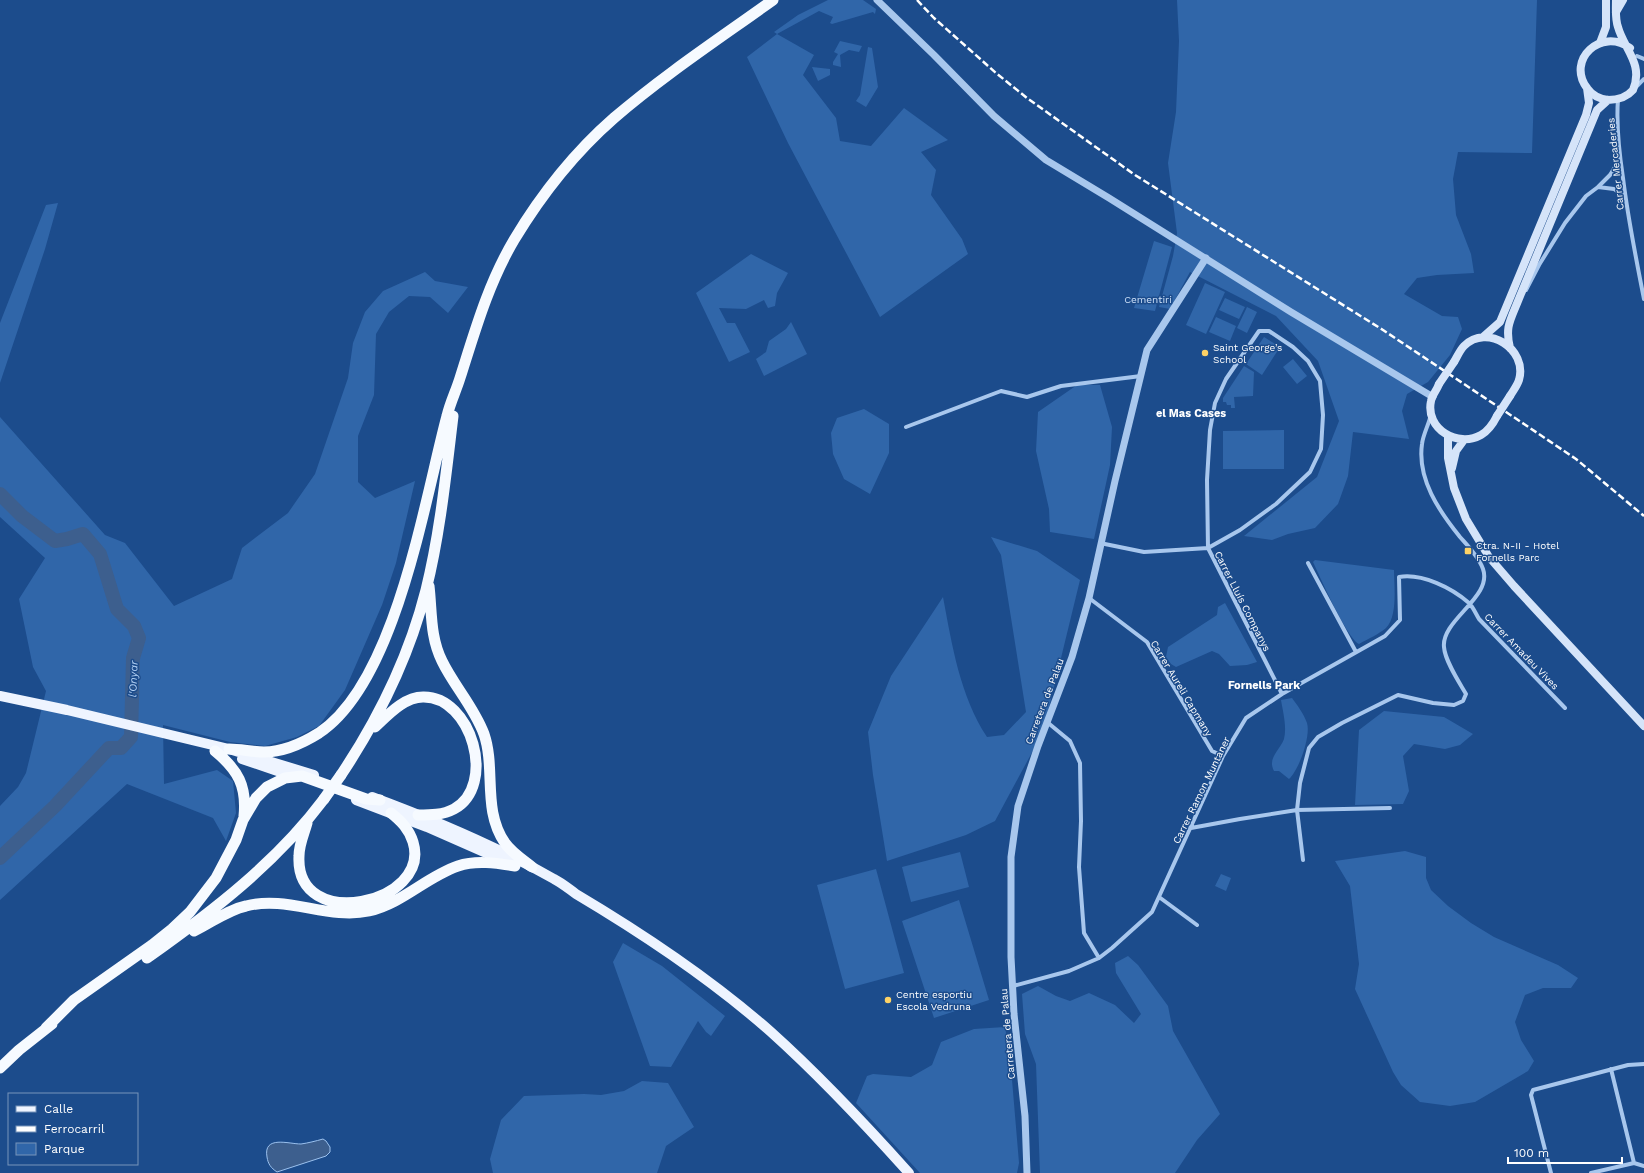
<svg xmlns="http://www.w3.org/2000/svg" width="1644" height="1173" viewBox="0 0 1644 1173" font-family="'Work Sans',sans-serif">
<rect width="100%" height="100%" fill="#1c4c8c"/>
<path fill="#3066a9" d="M828 0H863L876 9 875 14 873 12 832 24 830 23 833 17 819 11 777 34 814 55 803 75 836 118 840 141 871 146 904 108 948 140 921 152 936 170 931 195 962 239 968 254 880 317 788 143 747 57 777 34 774 32 798 15Z
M1177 0H1537L1532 153 1458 152 1453 179 1456 215 1471 254 1474 273 1437 275 1417 278 1404 294 1442 316 1458 317 1462 329 1450 355 1428 382 1407 394 1402 411 1409 439 1353 432 1348 476 1338 504 1315 528 1288 534 1272 540 1244 536 1317 477 1339 421 1318 361 1276 316 1190 272 1170 309 1159 307 1173 256 1177 233 1168 163 1176 112 1179 41Z
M840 41 862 46 859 52 849 50 840 55 841 67 833 65V62L838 54 834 52Z
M868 47 872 48 878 87 866 107 856 101 860 95Z
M812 67 830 69V75L818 81Z
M58 203 45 249 0 383V323L46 205Z
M1154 241 1172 247 1155 311 1134 308Z
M751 254 788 273 777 293 775 306 768 308 764 300 746 309 719 308 727 323H735L750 352 729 362 696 293Z
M425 272 435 281 468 287 448 313 430 297 409 296 389 312 376 334 374 395 358 436V482L375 498 415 481 396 563 382 605 345 690 319 726 297 737 265 746 230 742 163 725 164 784 217 770 233 781 236 813 226 841 213 818 127 784 0 900V806L18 787 26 773 46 691 33 667 19 599 45 558 0 517V417L105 535 125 543 174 606 232 579 242 548 288 513 315 474 348 378 353 343 365 312 383 291Z
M1205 283 1225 292 1206 334 1186 325Z
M1225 298 1245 307 1239 319 1219 310Z
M1247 307 1257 312 1247 333 1237 328Z
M1216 317 1236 326 1230 341 1209 332Z
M791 322 807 354 764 376 756 359 766 352 769 341 786 329Z
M1264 337 1280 347 1262 375 1246 364Z
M1293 359 1307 376 1297 384 1283 367Z
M1244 366 1254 372 1253 396 1234 397 1235 408H1231V405H1227L1226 402H1223V398Z
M1077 385H1100L1112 427 1110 465 1094 539 1050 532 1049 509 1036 451 1038 412Z
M864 409 889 424V453L870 494 844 479 833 454 831 433 837 418Z
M1284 430V469H1223V431Z
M991 537 1037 551 1080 580 1043 732 995 821 966 835 887 861 873 775 868 732 891 676 943 597C952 645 960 696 987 737L1004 735 1026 712 1001 555Z
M1315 560 1394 570C1394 585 1398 616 1386 628 1379 634 1368 639 1359 644 1347 638 1320 577 1313 562Z
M1225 603 1257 662 1247 665 1230 666 1219 654 1212 651 1176 667 1171 664 1166 657 1168 647 1217 615 1218 607Z
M1292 698C1297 705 1304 714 1307 723 1311 736 1299 770 1289 779L1279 771H1274C1267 758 1280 750 1284 739 1287 727 1283 712 1281 700Z
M1384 711 1444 717 1473 734 1460 745 1445 749 1414 744 1403 756 1409 791 1403 804 1355 805 1359 730Z
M1405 851 1426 857V878L1431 890 1448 906 1471 923 1494 937 1558 965 1578 978 1571 988H1543L1525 995 1515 1022 1521 1040 1534 1061 1528 1071 1475 1102 1450 1106 1420 1102 1401 1085 1393 1072 1355 989 1359 964 1350 886 1335 861Z
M960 852 969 887 911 902 902 867Z
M876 869 904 973 845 989 817 885Z
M1221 874 1231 878 1226 891 1215 886Z
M959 900 989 1000 934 1018 902 921Z
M623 943 662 966 725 1016 711 1036 706 1032 698 1021 671 1067 650 1066 613 962Z
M1128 956 1138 965 1168 1006 1173 1031 1220 1114 1197 1140 1175 1173H1040L1036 1064 1025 1034 1022 994 1038 986 1056 996 1070 1001 1089 993 1115 1005 1134 1023 1141 1014 1116 973 1115 963Z
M1005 1027 1010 1056 1019 1163 1017 1173H920L856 1103 867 1076 873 1074 911 1077 932 1065 941 1042 974 1029Z
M642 1081 668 1083 694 1127 666 1146 657 1173H493L490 1159 501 1120 524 1096 584 1094 601 1095 624 1091Z"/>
<path fill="#3d5f8e" stroke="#9bc1ee" d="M323 1139 326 1141 330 1147V1152L326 1156 277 1172C271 1168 268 1164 267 1157 263 1135 289 1144 301 1144 308 1143 316 1141 323 1139Z"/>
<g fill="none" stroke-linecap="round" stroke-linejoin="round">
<path stroke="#3d5f8e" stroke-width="14" d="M0 494 22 516 55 541 67 539 83 534 100 554 117 609 134 626 139 638 133 658 131 737 121 748H109L55 806 0 858"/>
<path stroke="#a8c7ed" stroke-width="4" d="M1637 56 1644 59
M1636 87 1644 79
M1618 99C1616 126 1619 152 1623 178 1628 219 1636 259 1644 299
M1598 187 1614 189 1625 197
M1526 290 1539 265 1565 223 1586 196 1598 187 1610 175 1620 159
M906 427 1001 391 1027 397 1061 386 1141 376
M1100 543 1144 552 1208 548 1240 530 1276 504 1310 472 1321 449 1323 415 1320 381 1308 361 1293 347 1269 331H1259L1226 379 1215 403 1210 430 1207 480 1208 548 1282 694
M1308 563 1356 652
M1089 598 1147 642 1212 751 1223 756
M1047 722 1070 741 1080 763 1081 821 1079 867 1084 933 1099 958
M1191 828 1240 819 1297 810 1390 808
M1303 860 1297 810 1300 783 1309 748 1318 737 1342 723 1398 695 1433 703 1454 705 1463 701 1466 694C1459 682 1445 661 1444 647 1441 620 1493 597 1483 569 1479 557 1468 546 1460 537 1439 511 1417 479 1422 444 1423 435 1428 426 1430 418
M1159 897 1197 925
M1013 986 1069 971 1099 958 1112 948 1152 912 1223 756 1246 718 1282 694 1385 636 1400 620 1399 577C1422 573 1452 588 1469 603 1473 607 1476 614 1479 619L1565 708
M1611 1069 1634 1163
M1551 1173 1531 1095 1533 1090 1628 1065 1644 1064
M1591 1173 1634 1163 1644 1166"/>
<path stroke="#a8c7ed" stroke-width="7" d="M877 0 934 55 994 116 1046 160 1109 198 1291 312 1433 397
M1027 1173 1025 1116 1014 1014 1011 957V857L1018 806 1038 746 1072 657 1089 598 1115 481 1147 350 1206 258"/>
<path stroke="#d5e4f9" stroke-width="8" d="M1616 0C1616 9 1615 19 1618 27 1624 49 1644 64 1633 90 1627 97 1617 100 1608 100 1600 99 1592 95 1587 88 1566 60 1601 27 1630 48
M1616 12 1623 0
M1600 43 1606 27V0
M1483 337 1500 322 1586 115 1589 103 1587 88
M1510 348C1505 327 1510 321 1518 301L1597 110 1608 100
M1454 362C1457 357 1460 350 1464 346 1487 323 1528 349 1519 380 1517 386 1513 391 1510 396
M1439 384C1437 390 1432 395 1431 401 1425 429 1458 448 1481 435 1488 431 1493 424 1497 416
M1448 436V458L1454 488 1466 519 1489 557 1514 586 1644 726
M1452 468 1456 451 1464 440"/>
<path stroke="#eef4ff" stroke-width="10" d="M0 696 67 710 229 749 314 775
M242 759 295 777
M372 797C434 820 496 846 554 879 562 883 569 889 576 894 645 935 711 979 771 1032 820 1076 865 1124 909 1173
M356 800 427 827 502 860"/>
<path stroke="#f6faff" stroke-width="11" d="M429 586C432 612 430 637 442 661 454 686 474 707 484 734 496 769 482 810 505 843 511 852 523 860 532 867
M375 727C388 715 404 697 423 697 472 696 497 786 454 809 443 815 430 815 418 815
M229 749C241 749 252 752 264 752 283 752 303 743 319 733 396 682 424 502 447 416 450 403 456 391 460 378 475 331 488 284 514 240 541 195 574 153 614 118 664 75 720 38 773 0
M215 751C238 770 247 786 244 816
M341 775C379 718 409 657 426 590 440 534 446 474 453 416
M307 823C304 834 299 844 299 856 295 934 432 904 413 842 409 829 401 821 391 813
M194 931C211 923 227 910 246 906 287 895 328 920 369 911 403 903 426 877 458 866 476 860 496 863 515 866
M147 958C212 912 276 863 324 799
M46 1028 74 1000 152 945 172 929 190 912 216 878 236 840 243 820 256 798 267 787 285 778 302 776 366 799 380 800
M0 1068 19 1050 52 1024"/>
<path stroke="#fff" stroke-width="2.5" stroke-dasharray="7 3" stroke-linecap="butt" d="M917 0 934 18 996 73 1027 98 1135 175 1383 330 1524 424 1576 459 1644 516"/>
<path stroke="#d5e4f9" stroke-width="8" d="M1439 384 1454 362
M1497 416 1510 396"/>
<path stroke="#f6faff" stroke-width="11" d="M324 799 341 775"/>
</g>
<g fill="#fdd266" stroke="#1c4c8c" stroke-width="1.5">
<circle cx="1205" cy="353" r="4"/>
<rect x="1464" y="547" width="8" height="8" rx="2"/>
<circle cx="888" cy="1000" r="4"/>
</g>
<g text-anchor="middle" stroke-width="3" stroke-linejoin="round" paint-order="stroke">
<g font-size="10" fill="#fff" stroke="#1c4c8c">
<text transform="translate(1615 164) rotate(-96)" y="4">Carrer Mercaderies</text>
<text transform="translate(1243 601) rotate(63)" y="4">Carrer Lluís Companys</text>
<text transform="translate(1522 651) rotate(46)" y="4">Carrer Amadeu Vives</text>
<text transform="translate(1182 688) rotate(59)" y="4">Carrer Aureli Capmany</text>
<text transform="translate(1044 701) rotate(-69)" y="4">Carretera de Palau</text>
<text transform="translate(1201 790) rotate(-64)" y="4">Carrer Ramon Muntaner</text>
<text transform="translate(1007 1034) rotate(-95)" y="4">Carretera de Palau</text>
</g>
<g font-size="10" fill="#cee1f9" stroke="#1c4c8c">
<text x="1148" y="303">Cementiri</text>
</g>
<g font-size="10" fill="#fff" stroke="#1c4c8c" text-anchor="start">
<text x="1213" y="351">Saint George’s<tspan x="1213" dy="12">School</tspan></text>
<text x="1476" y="549">Ctra. N-II - Hotel<tspan x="1476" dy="12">Fornells Parc</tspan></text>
<text x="896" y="998">Centre esportiu<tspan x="896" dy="12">Escola Vedruna</tspan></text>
</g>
<g font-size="11" font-weight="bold" fill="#fff" stroke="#1c4c8c">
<text x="1191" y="417">el Mas Cases</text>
<text x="1264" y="689">Fornells Park</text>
</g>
<g font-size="11" font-style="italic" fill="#b4d1f4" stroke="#1c4c8c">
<text transform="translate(133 679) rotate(-88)" y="4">l'Onyar</text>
</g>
</g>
<rect x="8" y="1093" width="130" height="72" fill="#1c4c8c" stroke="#7794ba"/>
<rect x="16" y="1106" width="20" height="6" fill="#eef4ff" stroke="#7794ba"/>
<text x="44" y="1113" font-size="12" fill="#ffffff">Calle</text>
<rect x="16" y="1126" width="20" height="6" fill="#ffffff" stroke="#7794ba"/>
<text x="44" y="1133" font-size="12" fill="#ffffff">Ferrocarril</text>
<rect x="16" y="1143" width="20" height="12" fill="#3066a9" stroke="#7794ba"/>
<text x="44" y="1153" font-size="12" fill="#ffffff">Parque</text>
<path d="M1508 1157v6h114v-6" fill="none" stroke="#ffffff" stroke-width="2"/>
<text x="1514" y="1157" font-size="12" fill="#ffffff" stroke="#1c4c8c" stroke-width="3" paint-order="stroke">100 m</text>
</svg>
